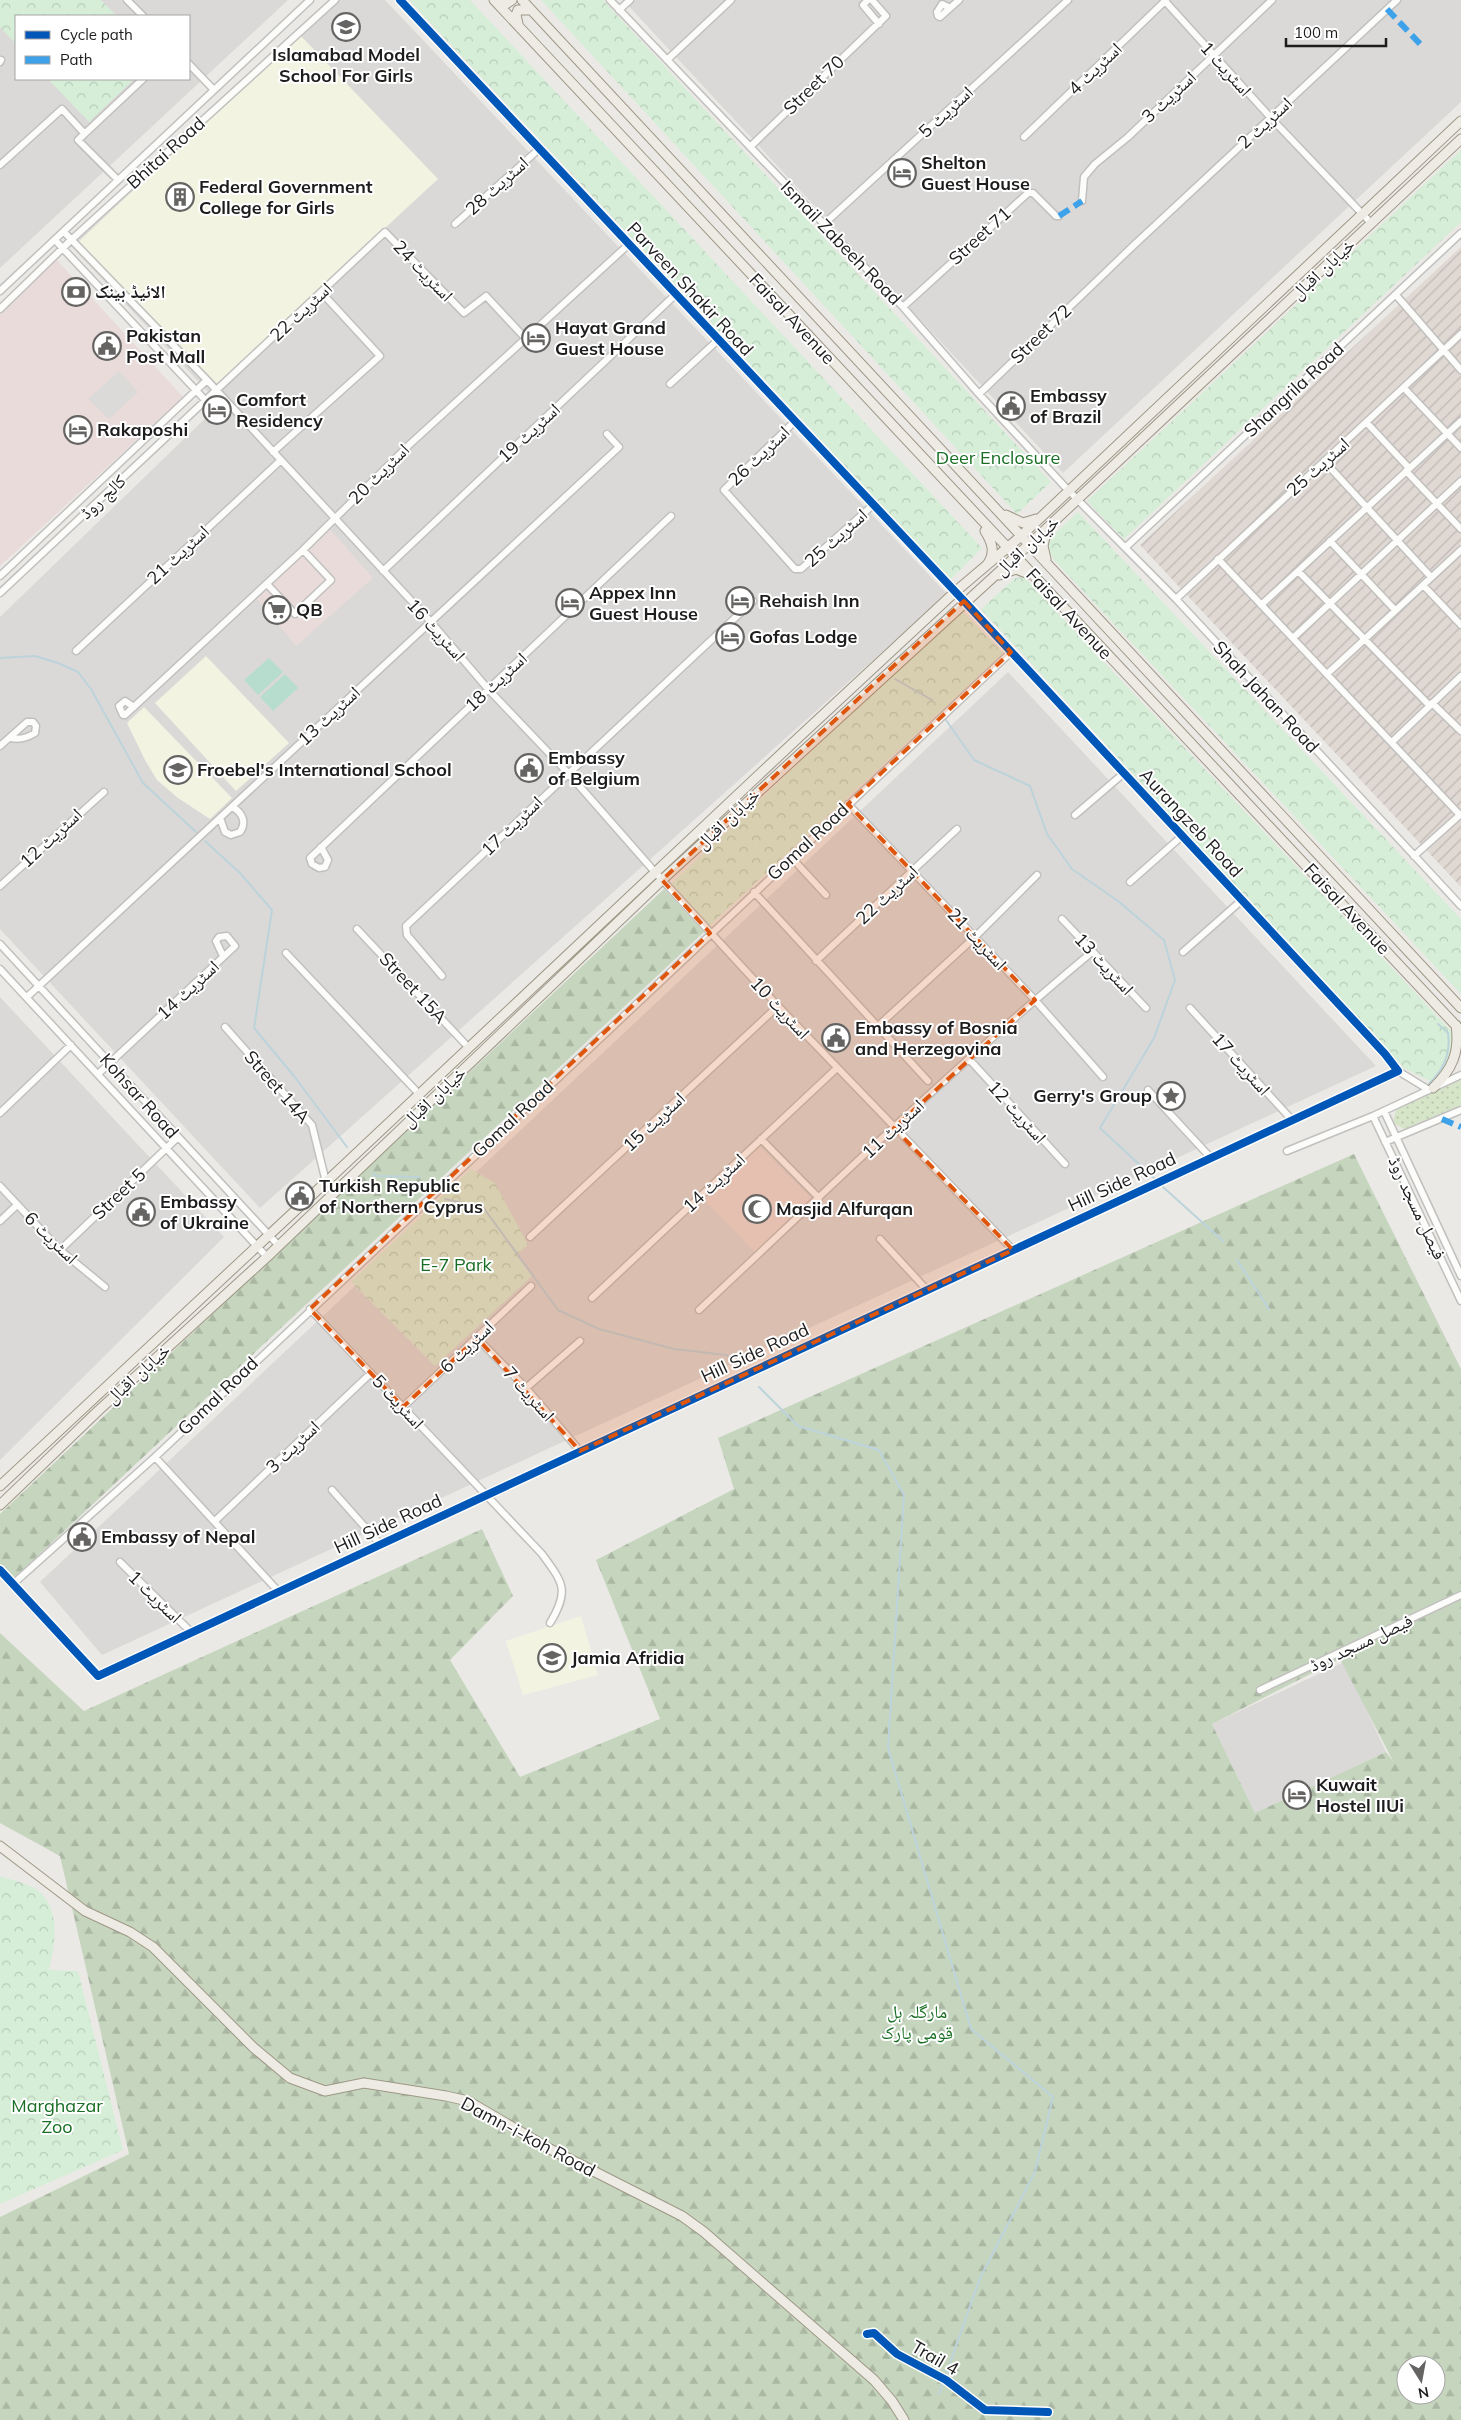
<svg xmlns="http://www.w3.org/2000/svg" width="1461" height="2420" viewBox="0 0 1461 2420" font-family="Mulish,'Noto Naskh Arabic',sans-serif">
<defs>
<pattern id="military-furrows" width="10" height="10" patternUnits="userSpaceOnUse" patternTransform="scale(1.25)"><rect width="10" height="10" fill="#e0d8d2"/><path d="M-1 1l2-2M0 10L10 0M9 11l2-2" fill="none" stroke="#c0b9b4"/></pattern>
<pattern id="grass-dots" width="8" height="8" patternUnits="userSpaceOnUse" patternTransform="scale(1.25)"><rect width="8" height="8" fill="#d6e5c8"/><path d="M2 2h.1M6 6h.1" fill="none" stroke="#b7c4ab" stroke-width="1.8" stroke-linecap="round"/></pattern>
<pattern id="forest-firs" width="22" height="20" patternUnits="userSpaceOnUse" patternTransform="scale(1.25)"><rect width="22" height="20" fill="#c6d6be"/><path d="M5 1l3.5 6h-7zM16 11l3.5 6h-7z" fill="#aab7a3"/></pattern>
<pattern id="park-crowns" width="20" height="18" patternUnits="userSpaceOnUse" patternTransform="scale(1.25)"><rect width="20" height="18" fill="#d6eed7"/><path d="M2 6a3 3 0 1 1 6 0M12 15a3 3 0 1 1 6 0" fill="none" stroke="#b7ccb8"/></pattern>
</defs>
<rect width="100%" height="100%" fill="#ebe9e6"/>
<path fill="#dad9d7" fill-rule="evenodd" d="M0 0H288L0 268ZM16 16H189V79H16Z
M330 0H385L947 594 260 1208 0 929V617L215 409 213 397 70 245Z
M623 0H1461V102L1063 473Z
M1008 672 1376 1066 102 1655 40 1582Z
M0 997 224 1237 0 1460Z
M1344 1662 1386 1752 1255 1813 1212 1724Z"/>
<path fill="#e8dbd9" d="M57 260 183 397 0 566V314Z
M327 526 373 578 296 646 254 595Z
M758 1145 811 1198 755 1252 702 1198Z"/>
<path fill="#f3f3e2" d="M299 34 438 179 210 390 74 246Z
M206 656 289 743 236 791 155 703Z
M144 707 232 798 210 819 178 798 157 780 145 760 127 723Z
M581 1616 598 1675 523 1695 506 1641Z"/>
<path fill="url(#military-furrows)" d="M1461 247V887L1140 545Z"/>
<path fill="url(#grass-dots)" d="M1461 1080V1105L1404 1129 1393 1123 1396 1110Z"/>
<path fill="url(#forest-firs)" fill-rule="evenodd" d="M664 889 704 932 14 1578 0 1564V1514Z
M1354 1154 1461 1369V2420H0V2217L129 2154 60 1856 0 1823V1633L84 1711 482 1529 513 1596 450 1660 520 1777 660 1719 596 1560 734 1489 718 1438ZM1340 1659 1393 1761 1386 1752 1255 1813 1212 1724ZM1406 2365H1436V2395H1406Z"/>
<path fill="url(#park-crowns)" d="M0 0H101L117 16H16V44L0 27Z
M409 0H470L982 548 951 579Z
M541 0H603L1051 482 1017 514Z
M48 79H134L89 122Z
M1461 150V222L1124 539 1087 501Z
M1078 512 1461 919V994L1054 560 1049 549V539Z
M1024 577 1453 1033C1453 1057 1449 1064 1434 1083L1404 1068 981 609 1015 578Z
M961 610 1003 653 709 926 671 884Z
M471 1169 495 1183 528 1245 516 1255 532 1276 435 1366 351 1282Z
M0 1876C11 1880 32 1884 40 1892 61 1913 55 1944 49 1970L78 1971 123 2150 0 2204Z"/>
<path fill="#b6ddce" d="M269 658 283 672 258 695 244 680Z
M285 674 298 688 273 711 260 697Z"/>
<path fill="#dbdad9" d="M119 371 138 392 109 419 88 399Z"/>
<g fill="none" stroke-linecap="round" stroke-linejoin="round">
<path stroke="#bdd3db" stroke-width="2" d="M0 658 35 656 58 663 78 672 91 689 143 783 196 832
M895 679 932 700
M946 720 974 760 1030 786 1047 834 1072 869 1118 901 1164 940 1175 980 1154 1038 1100 1128 1155 1179
M205 841 240 873 272 910 254 1028 294 1076 347 1147
M1428 1085C1443 1070 1451 1055 1448 1033L1438 1024
M373 1173 376 1176 419 1177
M1163 1187 1223 1241
M445 1199 483 1207 558 1310 599 1329 674 1349 727 1355 736 1365
M1237 1260 1269 1309
M759 1387 798 1426 879 1450 904 1495 888 1748 971 2029 1053 2097 1035 2172 980 2278 939 2394"/>
<defs>
<path id="minor" d="M127 0 143 16
M400 0 964 601 1385 1054 1398 1071
M610 0 903 307 979 394 1068 490 1176 599 1461 906
M868 0 863 5 879 24
M1164 0 1271 118 1371 223
M950 8 942 4 937 12 938 16 940 17 959 0
M619 10 630 0
M667 60 731 0
M0 62 1 60
M189 64 214 90
M1024 137 1166 0
M750 147 886 16 872 0
M0 165 62 109 84 133
M118 180 78 140 143 79
M1082 201 1084 177 1095 164 1128 137 1272 0
M455 224 539 149
M824 224 1068 0
M64 232 207 380 430 621 488 689 568 773 654 871 778 1006 1013 1250
M55 240 206 401
M0 291 310 0
M1396 295 1461 370
M903 307 1028 193H1033L1056 216H1059
M0 309 70 241 335 0
M670 384 718 340
M1404 388 1461 448
M979 394 1133 246 1397 0
M794 422 724 490 795 569H801L873 505
M1367 423 1409 468
M273 452 380 356 322 293
M1324 461 1431 577
M1406 471 1461 529
M1330 541 1395 610
M1126 547 1461 233
M1218 559 1460 815
M383 571 675 295
M1298 571 1429 705
M0 576 207 380
M267 584 295 614 331 580 303 550
M1423 585 1461 625
M0 593 385 232 464 313 486 296 526 339
M1176 599 1461 334
M1261 605 1461 421
M1293 638 1461 481
M76 651 281 460
M1327 674 1461 550
M1432 703 1461 731
M134 707 125 701 119 706 123 715H125L303 550 409 445 628 245
M1392 742 1461 676
M0 746 27 722H33L36 726 35 733C27 738 20 740 11 738
M848 804 1035 1000 1103 1077
M1075 815 1124 773
M220 818 225 832 231 835 240 832C247 822 242 812 232 807
M321 847 328 860 325 867 319 868 312 864 310 858 671 516
M1414 856 1461 814
M791 857 826 895
M1130 882 1182 836
M0 886 104 792
M754 892 928 1081
M1062 919 1146 1008
M357 929 469 1048
M0 944 279 1246
M1183 952 1242 900
M286 953 420 1095
M816 961 957 829
M0 969 267 1257
M442 976 407 935 406 926 753 601
M27 997 619 447 607 434
M1190 1008 1292 1120
M878 1026 975 937 1037 875
M225 1027 312 1125 326 1182
M969 1059 1065 1164
M1398 1071 1429 1090
M98 1074 235 946 227 936 219 937 216 941 223 956
M1148 1090 1211 1158
M1384 1111 1461 1276
M0 1113 71 1045
M1373 1116 1461 1301
M761 1139 819 1198
M1385 1142 1461 1110
M1287 1151 1373 1116 1461 1075
M0 1186 60 1250 105 1287
M0 1221 17 1205
M530 1237 778 1006
M880 1239 927 1290
M60 1250 177 1138
M592 1298 837 1068
M310 1309 542 1554C563 1583 570 1590 550 1623
M699 1310C828 1189 956 1065 1092 952
M477 1338 526 1388 580 1451
M526 1388 580 1341
M403 1407 531 1286
M155 1457 278 1591
M332 1490 380 1544
M215 1521 371 1373
M120 1562 191 1632
M0 1570 98 1676 1398 1071
M13 1584 155 1457 1011 652
M1260 1690 1461 1595"/>
<path id="major" d="M494 0 1461 1031
M522 0 1461 1008
M498 4H506L512 0
M518 24 516 15 518 10H531
M1006 515 1023 523 1036 519
M985 531C992 542 996 553 987 565
M1046 559 1043 546 1047 528
M999 575 1016 569 1029 574
M1433 1088C1452 1070 1460 1052 1456 1025
M0 1486 326 1182 797 739 955 592 1021 536 1461 121
M0 1505 99 1410 267 1257 662 880 1047 528 1461 139
M0 1846 85 1911 130 1932 153 1947 254 2048 290 2078 325 2091 364 2083 446 2096 468 2101 550 2149 682 2216 704 2232 874 2380 892 2401 904 2420"/>
</defs>
<use href="#minor" stroke="#c1c0be" stroke-width="9"/>
<use href="#major" stroke="#9e9786" stroke-width="11"/>
<use href="#minor" stroke="#fcfcfb" stroke-width="6"/>
<use href="#major" stroke="#eeebe5" stroke-width="9"/>
<path stroke="#3da2ea" stroke-width="6" stroke-dasharray="12 6" stroke-linecap="butt" d="M1387 9 1422 46
M1059 216 1082 201
M1442 1119 1461 1127"/>
<defs>
<path id="cycleway" d="M0 1570 98 1676 1398 1071 1385 1054 964 601 400 0
M867 2334 874 2333 897 2354 946 2380 985 2410 1048 2412"/>
</defs>
<use href="#cycleway" stroke="#fff" stroke-width="11"/>
<use href="#cycleway" stroke="#0057b8" stroke-width="8"/>
</g>
<path fill="#de560d" fill-opacity="0.2" stroke="#de560d" stroke-width="4" stroke-dasharray="10 6" stroke-linejoin="round" d="M964 601 1011 652 848 804 1035 1000 894 1128 1013 1250 580 1451 477 1338 403 1407 310 1309 710 933 662 880Z"/>
<defs>
<symbol id="school-ring" viewBox="-11 -11 22 22"><circle r="9.5" fill="#fff" stroke="#656463" stroke-width="1.5"/><path d="M0-5L7-2L0 1L-7-2ZM-4 1L0 2.5L4 1V4Q0 6-4 4Z" fill="#656463"/></symbol>
<symbol id="hotel-ring" viewBox="-11 -11 22 22"><circle r="9.5" fill="#fff" stroke="#656463" stroke-width="1.5"/><path d="M-6-4.5h1.5V1H6V5H4.5V3h-9V5H-6ZM-4 0a1.8 1.8 0 1 1 3.6 0ZM.5 0V-2.5h3Q6-2.5 6 0Z" fill="#656463"/></symbol>
<symbol id="building-ring" viewBox="-11 -11 22 22"><circle r="9.5" fill="#fff" stroke="#656463" stroke-width="1.5"/><path d="M-4-6H4V6H1V3H-1V6H-4ZM-2.5-4.3h1.7v1.8h-1.7ZM.8-4.3h1.7v1.8H.8ZM-2.5-1h1.7V.8h-1.7ZM.8-1h1.7V.8H.8Z" fill="#656463"/></symbol>
<symbol id="bank-ring" viewBox="-11 -11 22 22"><circle r="9.5" fill="#fff" stroke="#656463" stroke-width="1.5"/><path d="M-6-4H6V4H-6ZM0-2.3a2.3 2.3 0 1 0 0 4.6a2.3 2.3 0 1 0 0-4.6Z" fill="#656463"/></symbol>
<symbol id="civic-ring" viewBox="-11 -11 22 22"><circle r="9.5" fill="#fff" stroke="#656463" stroke-width="1.5"/><path d="M-.6-6.5H3V-4.5H.6V-3L4-1V1h2V6H-6V1h2V-1L-.6-3ZM-1.2 2.5V6h2.4V2.5Z" fill="#656463"/></symbol>
<symbol id="supermarket-ring" viewBox="-11 -11 22 22"><circle r="9.5" fill="#fff" stroke="#656463" stroke-width="1.5"/><path d="M-6-5.5h2.5l.6 2H6L4.5 2H-2.5L-4.4-4H-6ZM-1.5 3.2a1.3 1.3 0 1 0 .1 0ZM3 3.2a1.3 1.3 0 1 0 .1 0Z" fill="#656463"/></symbol>
<symbol id="sight-ring" viewBox="-11 -11 22 22"><circle r="9.5" fill="#fff" stroke="#656463" stroke-width="1.5"/><path d="M0-6L1.8-2.2L6-1.7L2.9 1.2L3.7 5.4L0 3.3L-3.7 5.4L-2.9 1.2L-6-1.7L-1.8-2.2Z" fill="#656463"/></symbol>
<symbol id="mosque-ring" viewBox="-11 -11 22 22"><circle r="9.5" fill="#fff" stroke="#656463" stroke-width="1.5"/><path d="M3.5-4.9A6 6 0 1 0 3.5 4.9A5 5 0 1 1 3.5-4.9Z" fill="#656463"/></symbol>
</defs>
<g fill-rule="evenodd">
<use href="#school-ring" x="330" y="11" width="32" height="32"/>
<use href="#hotel-ring" x="886" y="157" width="32" height="32"/>
<use href="#building-ring" x="164" y="181" width="32" height="32"/>
<use href="#bank-ring" x="60" y="276" width="32" height="32"/>
<use href="#hotel-ring" x="520" y="322" width="32" height="32"/>
<use href="#civic-ring" x="91" y="330" width="32" height="32"/>
<use href="#civic-ring" x="995" y="390" width="32" height="32"/>
<use href="#hotel-ring" x="201" y="394" width="32" height="32"/>
<use href="#hotel-ring" x="62" y="414" width="32" height="32"/>
<use href="#hotel-ring" x="724" y="585" width="32" height="32"/>
<use href="#hotel-ring" x="554" y="587" width="32" height="32"/>
<use href="#supermarket-ring" x="261" y="594" width="32" height="32"/>
<use href="#hotel-ring" x="714" y="621" width="32" height="32"/>
<use href="#civic-ring" x="513" y="752" width="32" height="32"/>
<use href="#school-ring" x="162" y="754" width="32" height="32"/>
<use href="#civic-ring" x="820" y="1022" width="32" height="32"/>
<use href="#sight-ring" x="1155" y="1080" width="32" height="32"/>
<use href="#civic-ring" x="284" y="1180" width="32" height="32"/>
<use href="#mosque-ring" x="741" y="1193" width="32" height="32"/>
<use href="#civic-ring" x="125" y="1196" width="32" height="32"/>
<use href="#civic-ring" x="66" y="1521" width="32" height="32"/>
<use href="#school-ring" x="536" y="1642" width="32" height="32"/>
<use href="#hotel-ring" x="1281" y="1779" width="32" height="32"/>
</g>
<g text-anchor="middle" stroke-width="4" stroke-linejoin="round" paint-order="stroke">
<g font-size="18" font-weight="bold" fill="#1d1d1d" stroke="#fff" text-anchor="start">
<text x="346" y="61" text-anchor="middle">Islamabad Model<tspan x="346" dy="21">School For Girls</tspan></text>
<text x="921" y="169">Shelton<tspan x="921" dy="21">Guest House</tspan></text>
<text x="199" y="193">Federal Government<tspan x="199" dy="21">College for Girls</tspan></text>
<text x="95" y="298">الائیڈ بینک</text>
<text x="555" y="334">Hayat Grand<tspan x="555" dy="21">Guest House</tspan></text>
<text x="126" y="342">Pakistan<tspan x="126" dy="21">Post Mall</tspan></text>
<text x="1030" y="402">Embassy<tspan x="1030" dy="21">of Brazil</tspan></text>
<text x="236" y="406">Comfort<tspan x="236" dy="21">Residency</tspan></text>
<text x="97" y="436">Rakaposhi</text>
<text x="589" y="599">Appex Inn<tspan x="589" dy="21">Guest House</tspan></text>
<text x="759" y="607">Rehaish Inn</text>
<text x="296" y="616">QB</text>
<text x="749" y="643">Gofas Lodge</text>
<text x="548" y="764">Embassy<tspan x="548" dy="21">of Belgium</tspan></text>
<text x="197" y="776">Froebel's International School</text>
<text x="855" y="1034">Embassy of Bosnia<tspan x="855" dy="21">and Herzegovina</tspan></text>
<text x="1152" y="1102" text-anchor="end">Gerry's Group</text>
<text x="319" y="1192">Turkish Republic<tspan x="319" dy="21">of Northern Cyprus</tspan></text>
<text x="160" y="1208">Embassy<tspan x="160" dy="21">of Ukraine</tspan></text>
<text x="776" y="1215">Masjid Alfurqan</text>
<text x="101" y="1543">Embassy of Nepal</text>
<text x="571" y="1664">Jamia Afridia</text>
<text x="1316" y="1791">Kuwait<tspan x="1316" dy="21">Hostel IIUi</tspan></text>
</g>
<g font-size="18" fill="#1d1d1d" stroke="#fff">
<text transform="translate(1095 69) rotate(-44)" y="6">اسٹریٹ 4</text>
<text transform="translate(1226 69) rotate(48)" y="6">اسٹریٹ 1</text>
<text transform="translate(814 85) rotate(-44)" y="6">Street 70</text>
<text transform="translate(1169 97) rotate(-43)" y="6">اسٹریٹ 3</text>
<text transform="translate(946 112) rotate(-43)" y="6">اسٹریٹ 5</text>
<text transform="translate(1265 123) rotate(-43)" y="6">اسٹریٹ 2</text>
<text transform="translate(166 153) rotate(-42)" y="6">Bhitai Road</text>
<text transform="translate(497 186) rotate(-42)" y="6">اسٹریٹ 28</text>
<text transform="translate(980 236) rotate(-42)" y="6">Street 71</text>
<text transform="translate(841 243) rotate(46)" y="6">Ismail Zabeeh Road</text>
<text transform="translate(1323 269) rotate(-43)" y="6">خیابان اقبال</text>
<text transform="translate(423 271) rotate(46)" y="6">اسٹریٹ 24</text>
<text transform="translate(690 289) rotate(47)" y="6">Parveen Shakir Road</text>
<text transform="translate(301 312) rotate(-43)" y="6">اسٹریٹ 22</text>
<text transform="translate(792 319) rotate(47)" y="6">Faisal Avenue</text>
<text transform="translate(1041 334) rotate(-44)" y="6">Street 72</text>
<text transform="translate(1294 390) rotate(-43)" y="6">Shangrila Road</text>
<text transform="translate(529 433) rotate(-43)" y="6">اسٹریٹ 19</text>
<text transform="translate(759 456) rotate(-44)" y="6">اسٹریٹ 26</text>
<text transform="translate(1318 467) rotate(-42)" y="6">اسٹریٹ 25</text>
<text transform="translate(379 474) rotate(-45)" y="6">اسٹریٹ 20</text>
<text transform="translate(103 497) rotate(-43)" y="6">کالج روڈ</text>
<text transform="translate(836 538) rotate(-42)" y="6">اسٹریٹ 25</text>
<text transform="translate(1027 546) rotate(-42)" y="6">خیابان اقبال</text>
<text transform="translate(178 555) rotate(-43)" y="6">اسٹریٹ 21</text>
<text transform="translate(1069 614) rotate(47)" y="6">Faisal Avenue</text>
<text transform="translate(436 630) rotate(48)" y="6">اسٹریٹ 16</text>
<text transform="translate(496 682) rotate(-43)" y="6">اسٹریٹ 18</text>
<text transform="translate(1266 697) rotate(47)" y="6">Shah Jahan Road</text>
<text transform="translate(329 716) rotate(-43)" y="6">اسٹریٹ 13</text>
<text transform="translate(728 819) rotate(-43)" y="6">خیابان اقبال</text>
<text transform="translate(1191 823) rotate(47)" y="6">Aurangzeb Road</text>
<text transform="translate(512 826) rotate(-44)" y="6">اسٹریٹ 17</text>
<text transform="translate(51 838) rotate(-43)" y="6">اسٹریٹ 12</text>
<text transform="translate(808 842) rotate(-43)" y="6">Gomal Road</text>
<text transform="translate(887 895) rotate(-43)" y="6">اسٹریٹ 22</text>
<text transform="translate(1347 909) rotate(47)" y="6">Faisal Avenue</text>
<text transform="translate(977 939) rotate(47)" y="6">اسٹریٹ 21</text>
<text transform="translate(1104 964) rotate(47)" y="6">اسٹریٹ 13</text>
<text transform="translate(413 988) rotate(47)" y="6">Street 15A</text>
<text transform="translate(188 990) rotate(-43)" y="6">اسٹریٹ 14</text>
<text transform="translate(780 1008) rotate(47)" y="6">اسٹریٹ 10</text>
<text transform="translate(1241 1064) rotate(48)" y="6">اسٹریٹ 17</text>
<text transform="translate(277 1087) rotate(49)" y="6">Street 14A</text>
<text transform="translate(139 1096) rotate(48)" y="6">Kohsar Road</text>
<text transform="translate(434 1097) rotate(-43)" y="6">خیابان اقبال</text>
<text transform="translate(1017 1112) rotate(48)" y="6">اسٹریٹ 12</text>
<text transform="translate(513 1119) rotate(-43)" y="6">Gomal Road</text>
<text transform="translate(654 1122) rotate(-43)" y="6">اسٹریٹ 15</text>
<text transform="translate(893 1129) rotate(-43)" y="6">اسٹریٹ 11</text>
<text transform="translate(1122 1182) rotate(-25)" y="6">Hill Side Road</text>
<text transform="translate(714 1183) rotate(-43)" y="6">اسٹریٹ 14</text>
<text transform="translate(119 1194) rotate(-43)" y="6">Street 5</text>
<text transform="translate(1417 1208) rotate(65)" y="6">فیصل مسجد روڈ</text>
<text transform="translate(51 1238) rotate(44)" y="6">اسٹریٹ 6</text>
<text transform="translate(467 1347) rotate(-44)" y="6">اسٹریٹ 6</text>
<text transform="translate(755 1353) rotate(-25)" y="6">Hill Side Road</text>
<text transform="translate(138 1374) rotate(-42)" y="6">خیابان اقبال</text>
<text transform="translate(529 1394) rotate(48)" y="6">اسٹریٹ 7</text>
<text transform="translate(218 1396) rotate(-44)" y="6">Gomal Road</text>
<text transform="translate(398 1402) rotate(47)" y="6">اسٹریٹ 5</text>
<text transform="translate(293 1447) rotate(-44)" y="6">اسٹریٹ 3</text>
<text transform="translate(388 1524) rotate(-25)" y="6">Hill Side Road</text>
<text transform="translate(155 1597) rotate(44)" y="6">اسٹریٹ 1</text>
<text transform="translate(1361 1643) rotate(-25)" y="6">فیصل مسجد روڈ</text>
<text transform="translate(528 2137) rotate(28)" y="6">Damn-i-koh Road</text>
<text transform="translate(935 2358) rotate(30)" y="6">Trail 4</text>
</g>
<g font-size="18" fill="#186e23" stroke="#fff">
<text x="998" y="464">Deer Enclosure</text>
<text x="456" y="1271">E-7 Park</text>
<text x="917" y="2018">مارگلہ ہل<tspan x="917" dy="21">قومی پارک</tspan></text>
<text x="57" y="2112">Marghazar<tspan x="57" dy="21">Zoo</tspan></text>
</g>
</g>
<rect x="15" y="15" width="175" height="65" fill="#ffffff" stroke="#a5a5a5"/>
<rect x="25" y="31" width="25" height="8" fill="#0057b8" stroke="#a5a5a5"/>
<text x="60" y="40" font-size="15" fill="#1d1d1d">Cycle path</text>
<rect x="25" y="56" width="25" height="8" fill="#3da2ea" stroke="#a5a5a5"/>
<text x="60" y="65" font-size="15" fill="#1d1d1d">Path</text>
<g transform="translate(1421 2380) rotate(169)"><circle r="24" fill="#ffffff" stroke="#a5a5a5"/>
<path d="M0-4L9 19L0 12L-9 19Z" fill="#656463"/>
<text y="-8" font-size="14" font-weight="bold" text-anchor="middle" fill="#1d1d1d">N</text>
</g>
<path d="M1286 38v8h100v-8" fill="none" stroke="#1d1d1d" stroke-width="2.5"/>
<text x="1294" y="38" font-size="15" fill="#1d1d1d" stroke="#ffffff" stroke-width="4" paint-order="stroke">100 m</text>
</svg>
